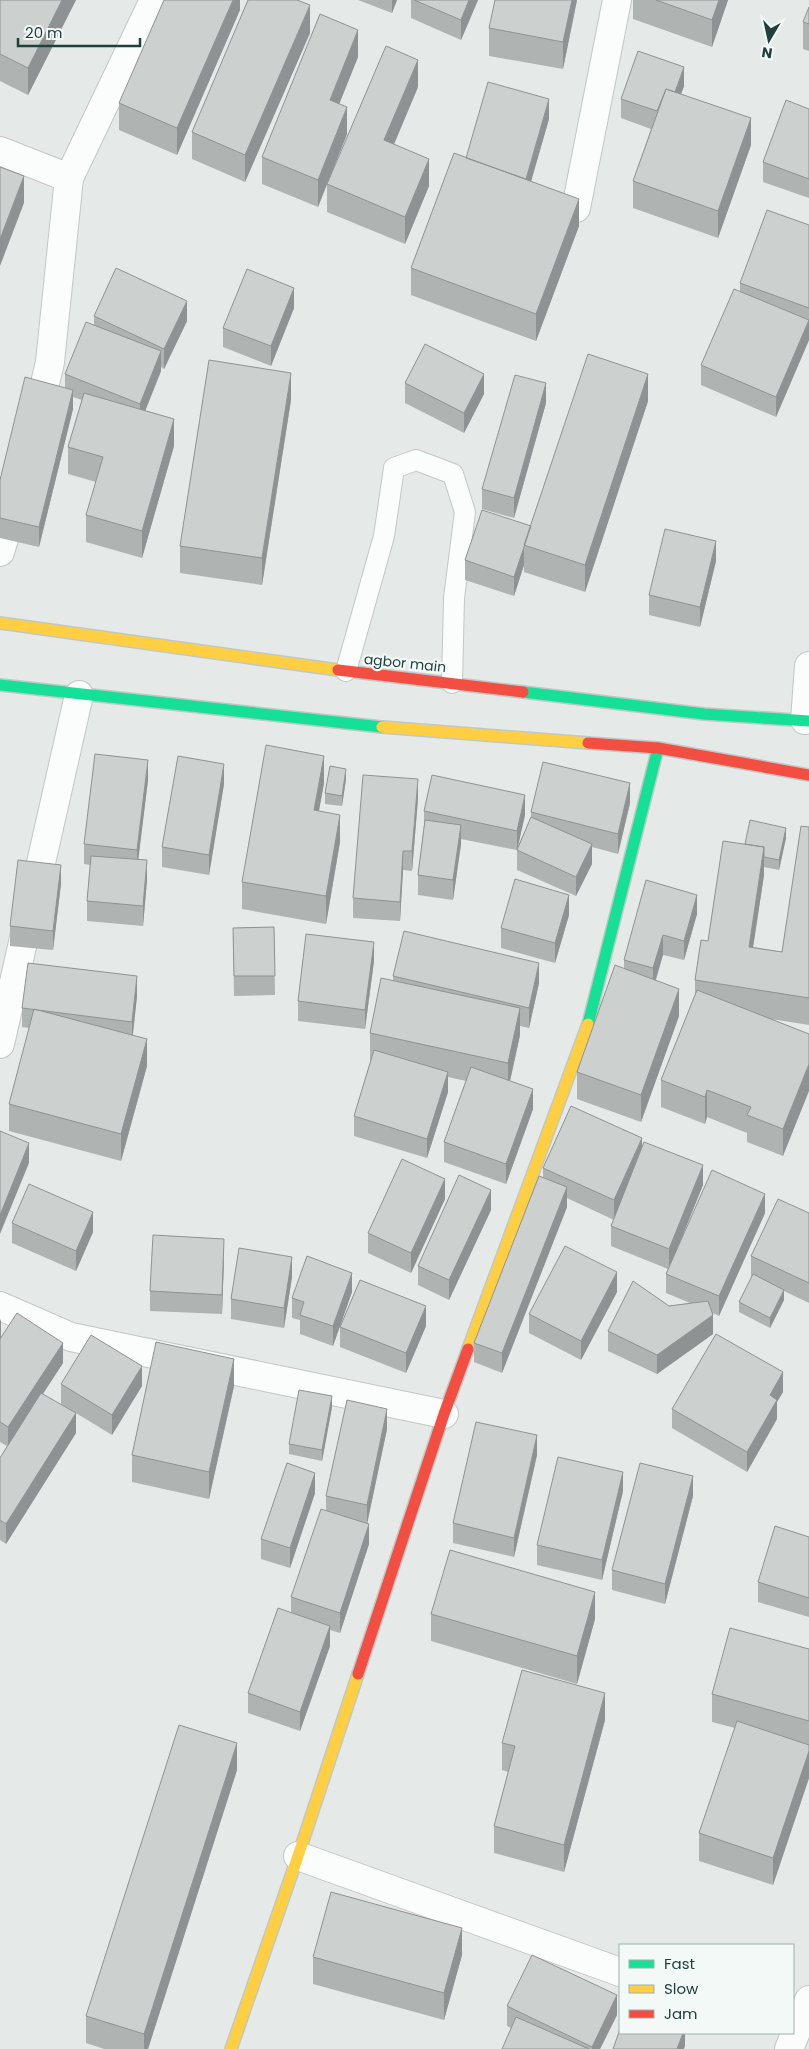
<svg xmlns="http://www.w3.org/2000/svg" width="809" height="2049" viewBox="0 0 809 2049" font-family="Poppins,sans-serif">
<rect width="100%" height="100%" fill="#e5eae9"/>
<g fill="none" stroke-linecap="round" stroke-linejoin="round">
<defs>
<path id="lane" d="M346 671 384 536 394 468 416 460 453 474 465 512 454 598 452 683"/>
<path id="street" d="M0 151 69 178
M576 208 617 0
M37 418 50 362 69 178 154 0
M0 552 15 503
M805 720 809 666
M0 1044 79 695
M0 1306 71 1337 444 1414
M298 1856 620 1972
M789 2049 809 2000"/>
<path id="fast" d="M0 685 382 727
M523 692 704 714 809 721
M588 1024 658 748"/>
<path id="slow" d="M0 623 338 670
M382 727 588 743
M468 1349 588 1024
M231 2049 298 1856 358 1674"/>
<path id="jam" d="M338 670 523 692
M588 743 658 748 809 775
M358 1674 444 1414 468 1349"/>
</defs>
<use href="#lane" stroke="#c2c7c6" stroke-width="22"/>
<use href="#street" stroke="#c2c7c6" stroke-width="30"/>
<use href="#fast" stroke="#c0c8c6" stroke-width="14"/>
<use href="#slow" stroke="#c0c8c6" stroke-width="14"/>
<use href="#jam" stroke="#c0c8c6" stroke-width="14"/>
<use href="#lane" stroke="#fbfcfc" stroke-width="20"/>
<use href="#street" stroke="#fbfcfc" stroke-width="28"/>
<use href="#fast" stroke="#16e098" stroke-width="11"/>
<use href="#slow" stroke="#ffcf43" stroke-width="11"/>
<use href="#jam" stroke="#f24e42" stroke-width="11"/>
</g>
<path fill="#afb4b3" d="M0 0H76L28 95 0 81Z
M240 0V10L177 155 119 130V103Z
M358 0H397L392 13Z
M411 0H478L461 40 411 18Z
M577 0 563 69 489 56V28Z
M633 0H728L712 47 633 19Z
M809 7V51L803 49V22Z
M310 33 245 182 192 159V132Z
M358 57 339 104 347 134 318 207 262 184V157Z
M684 86 681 94 751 145 718 238 633 208V181L651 129 621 118V99Z
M418 87 394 144 429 186 405 244 327 212V184Z
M809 109V198L763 182V162Z
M549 119 531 181 579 226 536 341 411 295V268L466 158Z
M809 225V340L776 417 701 385V365L740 291V283Z
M294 308 271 366 223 347V328Z
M94 316 187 321 164 369 161 367V371L145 411 174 446 142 558 86 542V515L96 482 68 474V447L82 400 73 397V409L39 547 0 538V480L65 388V374L94 325Z
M405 383 484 394 464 433 405 403Z
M291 400 262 585 180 573V546Z
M648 401 585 592 524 572V565L514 596 465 580V560L531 526Z
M546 403 514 518 482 509V489Z
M716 561 700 627 649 615V595Z
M346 779 342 806 325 804V793Z
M148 780 138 860 147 880 143 926 87 921V901L90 865 84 864V844Z
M324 783 319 811 340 842 326 924 242 909V882Z
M224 784 209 875 162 867V847Z
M418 799 412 871 403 870 400 921 353 918V898Z
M630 803 618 854 592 847V864L576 896 517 870V850L461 839V844L453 900 418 895V875L424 825V811L525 815 517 848 531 818V812Z
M809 827V1025L771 1019 809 1034 783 1156 747 1142V1133L707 1117 705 1124 661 1107V1080L695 995V980L708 941 745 844 786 838 779 870 764 867V875L753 947 782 952Z
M61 884 53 950 10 946V926Z
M697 914 684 960 663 955 656 980 679 1016 641 1122 577 1099V1072L624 969V960Z
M569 915 555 963 501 948V928Z
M274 927 275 995 234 996 233 928Z
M374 961 365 1029 298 1021V1001Z
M393 976 539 983 529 1028 520 1026V1035L510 1081 533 1109 506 1184 444 1162V1142L466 1081 448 1077V1092L427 1158 354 1136V1116L371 1060H370V1033L393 981Z
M137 996 133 1035 147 1066 121 1161 9 1131V1104L29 1028 22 1027V1008Z
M642 1149 703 1185 673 1259 765 1213 719 1316 713 1313V1334L657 1374 608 1351V1331L669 1306 690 1303 666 1293V1274L668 1269 611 1246V1226L614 1220 567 1198V1207L502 1373 474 1362V1343L543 1178V1168Z
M445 1199 411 1273 368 1253V1233Z
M491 1210 449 1300 418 1285V1266Z
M809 1213V1303L784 1291V1300L770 1328 739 1312V1302L752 1276H751V1256Z
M12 1223 93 1232 76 1271 12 1243Z
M224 1259 222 1314 150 1311V1291Z
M292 1277 284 1328 231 1319V1299Z
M352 1292 333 1346 300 1334V1320L292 1318V1298Z
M617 1292 581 1360 529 1333V1314Z
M0 1319 1 1338 63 1363 43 1394 76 1433 6 1544 0 1540V1458L7 1446 0 1442Z
M426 1326 406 1373 340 1347V1327Z
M61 1384 142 1386 112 1435 61 1404Z
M234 1386 209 1499 132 1482V1455Z
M783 1392 777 1402V1419L747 1472 672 1428V1409Z
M332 1407 322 1461 289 1454V1444Z
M387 1429 367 1524 369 1544 340 1633 330 1630V1646L300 1731 248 1713V1693L291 1612V1597L326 1510V1496Z
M537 1455 514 1557 453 1543V1523Z
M623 1491 602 1580 537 1565V1545Z
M315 1493 290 1568 261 1559V1539Z
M693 1496 665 1604 612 1590V1570Z
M809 1537V1617L758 1602V1582Z
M431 1614 595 1619 577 1684 431 1641Z
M809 1649V1778L773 1885 699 1861V1833L735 1728 712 1722V1694Z
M605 1720 564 1872 494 1853V1826L508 1772 502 1770V1743Z
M237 1770 148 2049H104L86 2043V2016Z
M462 1955 444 2020 313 1984V1957Z
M507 2006 617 2015 600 2049H502L511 2028 507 2026Z"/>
<path fill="#8f9292" d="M62 0H76L28 95V68Z
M233 0H240V10L177 155V128Z
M392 0H397L392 13Z
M469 0H478L461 40V20Z
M572 0H577L563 69V42Z
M719 0H728L712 47V20Z
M310 5V33L245 182V155Z
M358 30V57L330 127V100Z
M418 60V87L384 168V140Z
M684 67V86L674 114V95Z
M549 99V119L526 199V179Z
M347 107V134L318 207V180Z
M751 118V145L718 238V211Z
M429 159V186L405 244V217Z
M24 176V203L0 266V239Z
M579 199V226L536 341V314Z
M294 288V308L271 366V346Z
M187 301V321L164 369V349Z
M809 320V340L776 417V397Z
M161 351V371L140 424V404Z
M291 373V400L262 585V558Z
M484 374V394L464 433V413Z
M648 374V401L585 592V565Z
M546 383V403L514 518V498Z
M73 390V409L39 547V527Z
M174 419V446L142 558V531Z
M716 541V561L700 627V607Z
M524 546V565L514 596V577Z
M324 756V783L314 837V810Z
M148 760V780L137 870V850Z
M224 764V784L209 875V855Z
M346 769V779L342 806V796Z
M418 779V799L412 871V851Z
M630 783V803L618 854V834Z
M525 795V815L517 851V831Z
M340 815V842L326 924V896Z
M461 825V844L453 900V880Z
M786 828V838L779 870V860Z
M592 844V864L576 896V877Z
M764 847V875L749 974V947Z
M403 851V870L400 921V902Z
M147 860V880L143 926V906Z
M61 865V884L53 950V931Z
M569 895V915L555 963V943Z
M697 895V914L684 960V941Z
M663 935V955L653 988V968Z
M374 942V961L365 1029V1010Z
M539 963V983L529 1028V1008Z
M137 976V996L132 1041V1022Z
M679 989V1016L641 1122V1095Z
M520 1008V1035L508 1090V1063Z
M147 1039V1066L121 1161V1134Z
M809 1064V1091L783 1156V1129Z
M448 1072V1092L427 1158V1139Z
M533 1089V1109L506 1184V1164Z
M707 1090V1117L705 1124V1097Z
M642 1138V1158L614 1220V1200Z
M29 1143V1163L0 1234V1215Z
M703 1165V1185L669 1269V1249Z
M445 1179V1199L411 1273V1253Z
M567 1187V1207L502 1373V1353Z
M491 1190V1210L449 1300V1280Z
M765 1194V1213L719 1316V1296Z
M93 1212V1232L76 1271V1251Z
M224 1239V1259L222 1314V1295Z
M292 1257V1277L284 1328V1308Z
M617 1272V1292L581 1360V1341Z
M352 1273V1292L333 1346V1326Z
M784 1290V1300L770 1328V1318Z
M426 1306V1326L406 1373V1353Z
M713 1315V1334L657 1374V1355Z
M1 1319V1339L0 1341V1321Z
M63 1343V1363L8 1447V1427Z
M234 1359V1386L209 1499V1472Z
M142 1366V1386L112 1435V1415Z
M783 1372V1392L777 1402V1419L747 1472V1452L770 1395Z
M332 1396V1407L322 1461V1450Z
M387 1409V1429L367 1524V1505Z
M76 1413V1433L6 1544V1524Z
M537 1435V1455L514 1557V1538Z
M623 1472V1491L602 1580V1560Z
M315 1473V1493L290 1568V1548Z
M693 1476V1496L665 1604V1584Z
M369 1524V1544L340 1633V1613Z
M595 1592V1619L577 1684V1656Z
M330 1626V1646L300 1731V1712Z
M605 1693V1720L564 1872V1845Z
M237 1743V1770L148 2049H144V2034Z
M809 1751V1778L773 1885V1858Z
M462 1928V1955L444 2020V1993Z
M617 1995V2015L600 2049H592V2047Z
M683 2033H685V2046L684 2049H677Z"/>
<path fill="#ccd1d0" stroke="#8f9292" d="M0 0H62L28 68 0 54Z
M164 0H233L177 128 119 103Z
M248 0H297L310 5 245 155 192 132Z
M414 0H469L461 20Z
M495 0H572L563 42 489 28Z
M656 0H719L712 20Z
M809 7V24L803 22Z
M320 14 358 30 330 100 347 107 318 180 262 157Z
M386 46 418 60 384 140 429 159 405 217 327 184Z
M638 51 684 67 675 92 666 89 657 111 621 99Z
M488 82 549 99 526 179 466 158Z
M666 89 751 118 718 211 633 181Z
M786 100 809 109V179L763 162Z
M454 153 579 199 536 314 411 268Z
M0 167 24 176 0 239Z
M767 210 809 225V308L740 283Z
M116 268 187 301 164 349 94 316Z
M247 269 294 288 271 346 223 328Z
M734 289 809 320 776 397 701 365Z
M86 322 161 351 140 404 65 374Z
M425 344 484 374 464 413 405 383Z
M588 354 648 374 585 565 524 545Z
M209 360 291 373 262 558 180 546Z
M515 375 546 383 514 498 482 489Z
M25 377 73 390 39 527 0 518V480Z
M84 393 174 419 142 531 86 515 103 457 68 447Z
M482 510 531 526 514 577 465 560Z
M665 529 716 541 700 607 649 595Z
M266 745 324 756 314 810 340 815 326 896 242 882Z
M95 754 148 760 137 850 84 844Z
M178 756 224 764 209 855 162 847Z
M543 762 630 783 618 834 531 812Z
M330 766 346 769 342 796 325 793Z
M363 775 418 779 412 851H403L400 902 353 898Z
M432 775 525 795 517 831 424 811Z
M531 817 592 844 576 877 517 850Z
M425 820 461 825 453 880 418 875Z
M750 820 786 828 779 860 764 857V847L745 844Z
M801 826 809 827V998L695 980 701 940 708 941 723 841 764 847 749 947 782 952Z
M91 856 147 860 143 906 87 901Z
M18 860 61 865 53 931 10 926Z
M515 879 569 895 555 943 501 928Z
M646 880 697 895 684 941 663 935 653 968 624 960Z
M274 927 275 976H234L233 928Z
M404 931 539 963 529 1008 393 976Z
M306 934 374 942 365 1010 298 1001Z
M28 963 137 976 132 1022 22 1008Z
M615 965 679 989 641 1095 577 1072Z
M381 978 520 1008 508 1063 370 1033Z
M697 990 809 1034V1064L783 1129 747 1115 751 1107 707 1090 705 1097 661 1080Z
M34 1009 147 1039 121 1134 9 1104Z
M374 1050 448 1072 427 1139 354 1116Z
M471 1067 533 1089 506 1164 444 1142Z
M571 1106 642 1138 614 1200 543 1168Z
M0 1131 29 1143 0 1215Z
M644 1142 703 1165 669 1249 611 1226Z
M402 1159 445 1179 411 1253 368 1233Z
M712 1170 765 1194 719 1296 666 1274Z
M459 1175 491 1190 449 1280 418 1266Z
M539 1176 567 1187 502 1353 474 1343Z
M29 1184 93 1212 76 1251 12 1223Z
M778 1199 809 1213V1283L751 1256Z
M153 1235 224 1239 222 1295 150 1291Z
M565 1246 617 1272 581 1341 529 1314Z
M239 1248 292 1257 284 1308 231 1299Z
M307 1256 352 1273 333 1326 300 1315 304 1302 292 1298Z
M753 1274 784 1290 770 1318 739 1302Z
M360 1280 426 1306 406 1353 340 1327Z
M633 1281 669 1306 708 1301 713 1315 657 1355 608 1331Z
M17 1313 63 1343 8 1427 0 1422V1339Z
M716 1334 783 1372 770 1395 777 1400 747 1452 672 1409Z
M91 1335 142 1366 112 1415 61 1384Z
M156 1342 234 1359 209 1472 132 1455Z
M299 1390 332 1396 322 1450 289 1444Z
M41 1393 76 1413 6 1524 0 1520V1458Z
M347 1400 387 1409 367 1505 326 1496Z
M476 1422 537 1435 514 1538 453 1523Z
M558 1457 623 1472 602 1560 537 1545Z
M287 1463 315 1473 290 1548 261 1539Z
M640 1463 693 1476 665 1584 612 1570Z
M321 1509 369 1524 340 1613 291 1597Z
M775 1526 809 1537V1598L758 1582Z
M450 1550 595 1592 577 1656 431 1614Z
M278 1608 330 1626 300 1712 248 1693Z
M730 1628 809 1649V1721L712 1694Z
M522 1670 605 1693 564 1845 494 1826 515 1746 502 1743Z
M737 1721 809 1745V1751L773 1858 699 1833Z
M179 1725 237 1743 144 2034 86 2016Z
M331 1892 462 1928 444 1993 313 1957Z
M532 1955 617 1995 592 2047 507 2006Z
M516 2017 589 2049H502Z
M620 2029V2033H683L677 2049H613Z"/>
<g text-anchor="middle" stroke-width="4.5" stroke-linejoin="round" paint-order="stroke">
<g font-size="14" fill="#213f3c" stroke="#f2f9f7">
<text transform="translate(405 663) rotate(6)" y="5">agbor main</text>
</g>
</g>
<rect x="619" y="1944" width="175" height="90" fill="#f2f9f7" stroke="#9eafac"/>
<rect x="629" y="1960" width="25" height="8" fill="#16e098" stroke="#9eafac"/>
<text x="664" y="1969" font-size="15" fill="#213f3c">Fast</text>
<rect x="629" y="1985" width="25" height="8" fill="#ffcf43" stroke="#9eafac"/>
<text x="664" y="1994" font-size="15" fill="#213f3c">Slow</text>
<rect x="629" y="2010" width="25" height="8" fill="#f24e42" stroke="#9eafac"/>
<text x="664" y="2019" font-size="15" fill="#213f3c">Jam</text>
<g transform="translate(769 40) rotate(189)" stroke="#f2f9f7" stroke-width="4" paint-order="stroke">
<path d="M0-4L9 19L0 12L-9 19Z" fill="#213f3c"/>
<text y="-8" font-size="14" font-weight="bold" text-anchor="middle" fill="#213f3c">N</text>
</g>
<path d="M18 38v8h122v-8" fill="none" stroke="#213f3c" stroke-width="2.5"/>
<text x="25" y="38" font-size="15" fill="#213f3c" stroke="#f2f9f7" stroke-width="4" paint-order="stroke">20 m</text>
</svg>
